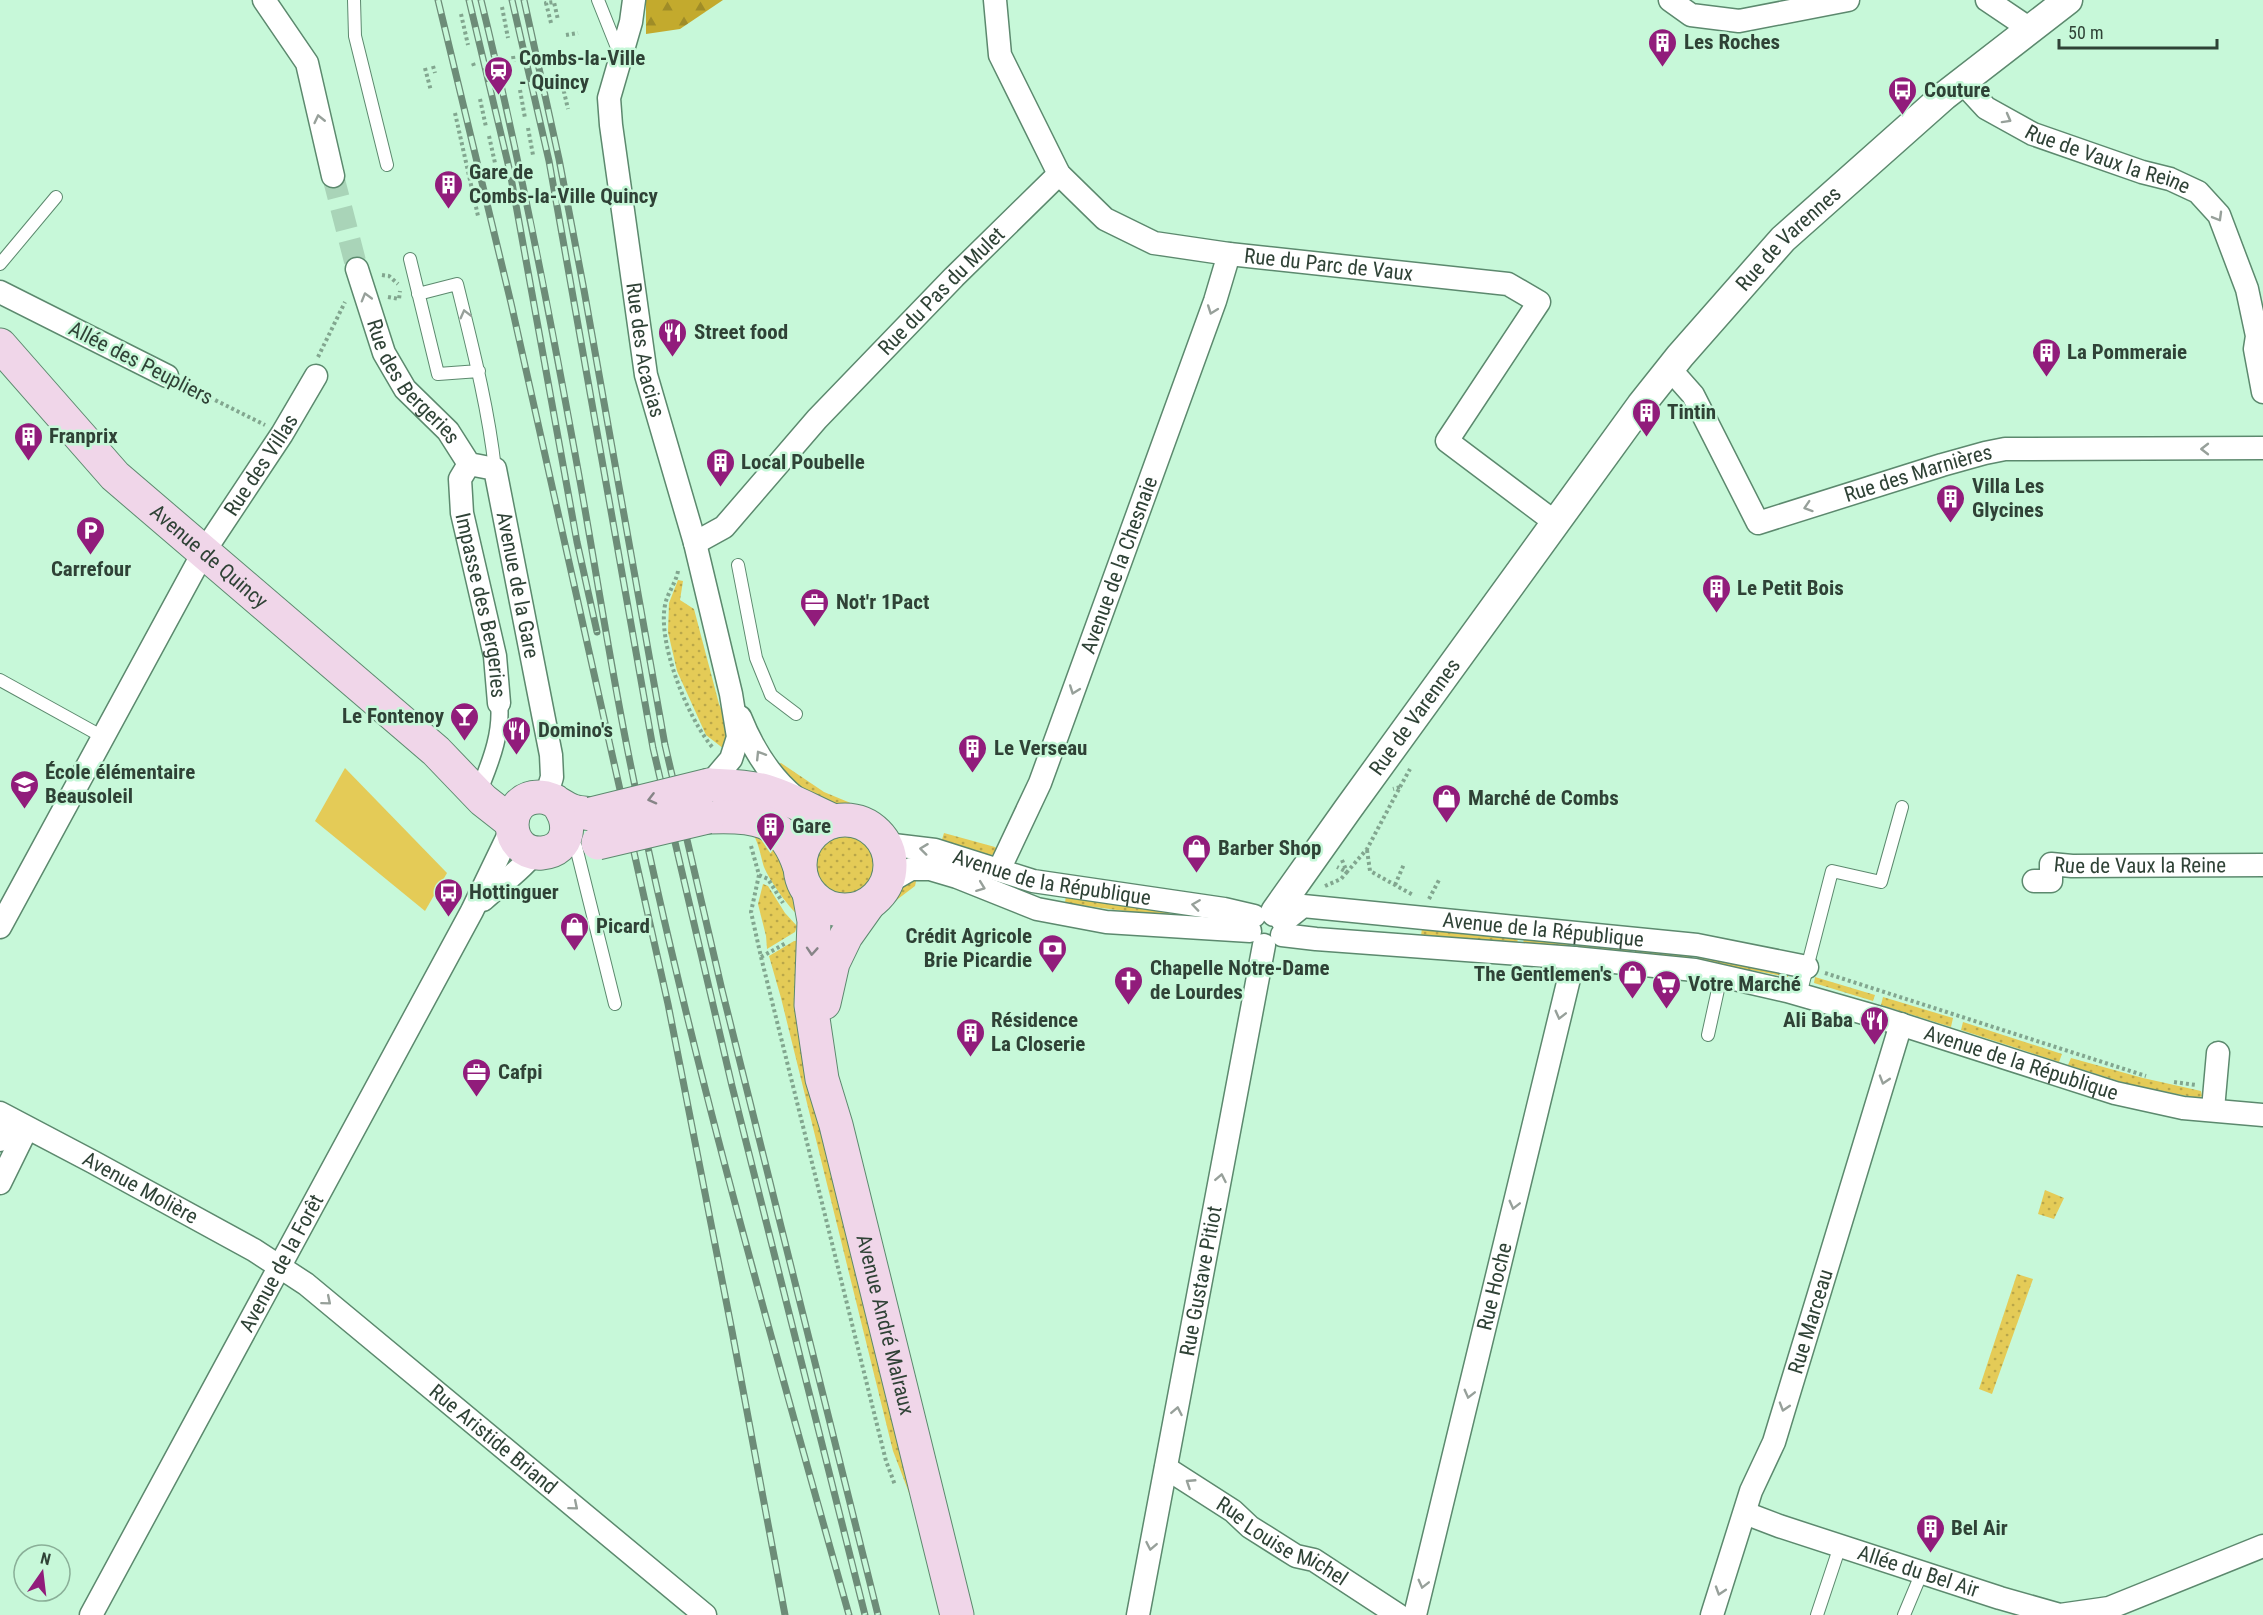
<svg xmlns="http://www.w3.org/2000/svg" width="2263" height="1615" viewBox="0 0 2263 1615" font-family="'Roboto Condensed',sans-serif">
<defs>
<pattern id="grass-dots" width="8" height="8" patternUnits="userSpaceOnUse" patternTransform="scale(1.5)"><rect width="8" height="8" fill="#e4cb57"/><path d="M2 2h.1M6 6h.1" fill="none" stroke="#b9a649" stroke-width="1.8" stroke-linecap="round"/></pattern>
<pattern id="forest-firs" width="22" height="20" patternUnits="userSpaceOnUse" patternTransform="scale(1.5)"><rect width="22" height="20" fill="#c3aa2d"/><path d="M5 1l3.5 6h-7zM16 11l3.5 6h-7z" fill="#9f8c27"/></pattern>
</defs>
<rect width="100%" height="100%" fill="#c7f8d9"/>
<path fill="url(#grass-dots)" d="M678 580 683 581 680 600 694 609 719 704 726 720 728 740 724 749 706 735 677 671 668 632 669 603Z
M781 763 824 792 853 804 852 807C821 817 795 784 775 765Z
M765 828 793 877 796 888 799 916C789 908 766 876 763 864 760 852 758 842 752 832Z
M812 863a34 34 0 1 1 68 0a34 34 0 1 1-68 0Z
M944 833 995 847 997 849V853L983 858 940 846Z
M917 877 915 886 886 908 883 907 894 892Z
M763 884 768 886 785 913 797 926 795 932 767 949 766 936 758 904Z
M1066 895 1170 908 1169 917 1065 903Z
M1422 928 1518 937 1517 945 1421 936Z
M1524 937 1572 941 1571 949 1523 945Z
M806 940 919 1519 893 1451 781 998 769 956 794 941Z
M1577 940 1632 946 1631 954 1576 949Z
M1636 946 1693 951 1692 958 1635 953Z
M1699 951 1790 968 1788 977 1697 960Z
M1815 977 1875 995 1873 1001 1814 983Z
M1883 997 1953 1018 1951 1027 1881 1005Z
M1963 1022 2062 1054 2059 1062 1961 1030Z
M2071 1058 2143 1078 2201 1091 2202 1096 2198 1098 2134 1086 2068 1065Z
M2045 1190 2064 1198 2054 1219 2038 1214Z
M2017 1274 2033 1279 1992 1394 1979 1389Z"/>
<path fill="url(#forest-firs)" d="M646 0H723L680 29 646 34Z"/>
<path fill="#e4cb57" d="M345 768 447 873 425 911 315 821Z"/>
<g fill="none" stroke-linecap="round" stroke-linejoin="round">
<path stroke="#a9d4b8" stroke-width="22" stroke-dasharray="22 11" stroke-linecap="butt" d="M333 176 357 269"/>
<defs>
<path id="service" d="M354 0 355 36 387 165
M598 0 620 55
M410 259 438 374 479 371
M0 264 56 197
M418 294 457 284C472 345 488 406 495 469
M738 565 756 658 771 695 796 714
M0 680 103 737
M576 847 615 1004
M1800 995 1832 871 1881 882 1902 807
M1708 1035 1721 976
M1817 1615 1840 1546
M1904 1615 1922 1572"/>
<path id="pedestrian" d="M482 783C492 758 502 731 499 703"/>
<g id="minor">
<path d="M264 0 307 63 333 176"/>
<path id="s1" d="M634 0 631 22 609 98 611 125 646 375 695 543 731 694 738 737 731 759 709 785"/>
<path id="s2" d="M995 0 1000 55 1059 174 1105 219 1154 243 1229 254 1508 284 1539 302 1447 441 1556 523"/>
<path d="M1670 0 1691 15 1739 21 1848 0"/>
<path d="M1987 0 2030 29"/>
<path id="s3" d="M1962 82 1986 108 2033 134 2142 172 2170 179 2198 192 2219 215 2247 289 2257 336 2255 349 2263 392"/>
<path id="s4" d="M357 269 384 353 405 389 448 431 469 464 495 469 551 755 552 777 546 797"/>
<path d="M0 292 167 376"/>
<path id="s5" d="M1670 369 1693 395 1758 523 1942 465 1985 453 2005 449 2263 448"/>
<path id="s6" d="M469 464 460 479 462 513 495 656 499 703"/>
<path id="s7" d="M695 543 724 527 817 419 954 277 1059 174"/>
<path d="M740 717C752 747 771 778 796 798"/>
<path id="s8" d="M885 844 935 850 1033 881 1224 909 1254 916"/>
<path id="s9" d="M999 870 1040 783 1215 301 1229 254"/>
<path id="s10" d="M2034 881H2051V864L2072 866 2263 865"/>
<path d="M887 883 911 869H930L957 877 1037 909 1106 922 1250 931"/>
<path d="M483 900C499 885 522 870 534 853"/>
<path id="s11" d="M1283 922 1303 906 1697 945 1807 967"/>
<path id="s12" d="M0 927 203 553 282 434 316 376"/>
<path id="s13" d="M1282 935 1316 939 1574 958 1695 970 1787 991 1881 1018 2115 1093 2183 1108 2263 1115"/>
<path d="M2213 1109 2218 1053"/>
<path id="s14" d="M0 1113 93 1162 254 1250 306 1284 705 1615"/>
<path d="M0 1140 11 1120"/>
<path d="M0 1183 27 1128"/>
<path id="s15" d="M1166 1468 1233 1511 1250 1527 1296 1556 1314 1560 1398 1615"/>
<path id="s16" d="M1745 1513 1779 1526 2000 1598 2060 1615 2109 1608 2263 1546"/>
<path id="s17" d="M91 1615 472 911 511 830"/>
<path id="s18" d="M1138 1615 1264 945"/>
<path id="s19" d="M1415 1615 1574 958"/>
<path id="s20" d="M1712 1615 1751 1491 1774 1442 1901 1024"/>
</g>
<g id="tertiary">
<path id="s21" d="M1275 912 1348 809 1641 405 1680 356 1783 239 1944 96 2068 0"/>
</g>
<g id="secondary">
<path id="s22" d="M0 345 115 476 436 751 483 800 511 822"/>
<path d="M709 785C728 786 747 786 765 791 789 798 811 811 834 821"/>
<path d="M555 801C573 819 571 851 542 853 504 856 501 796 540 797 553 797 561 807 573 811 579 813 585 813 591 814"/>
<path d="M708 817C753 815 783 817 799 865"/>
<circle cx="845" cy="865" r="45"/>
<path id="s23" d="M809 893 814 921 811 1005 822 1079 836 1125 957 1615"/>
<path d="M824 1003 833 963 846 936 868 905"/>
</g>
</defs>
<use href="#service" stroke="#5c896e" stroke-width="14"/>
<use href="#pedestrian" stroke="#5c896e" stroke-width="19"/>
<use href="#minor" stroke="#5c896e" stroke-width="25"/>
<use href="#tertiary" stroke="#5c896e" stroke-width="31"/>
<use href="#secondary" stroke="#5c896e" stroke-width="35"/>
<path stroke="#82a68f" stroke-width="4" stroke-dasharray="3 3" stroke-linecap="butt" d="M502 7 508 38
M461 14 468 45
M551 23 546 3 554 2 558 20
M566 35 578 33
M513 56 514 62
M473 63 474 66
M433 66 435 73
M425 68 431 91
M561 79 568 109
M520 90 525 118
M480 99 486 127
M455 113 478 216 476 217
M528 128 533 155
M489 136 495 163
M382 275 389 276 398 284
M388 297 399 299 400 291
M318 357 345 302
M183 384 265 425
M678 571C676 582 669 591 666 601 655 639 688 719 713 748
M1400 787 1410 769
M751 846 759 875 751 912 761 957 886 1461 895 1485
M1367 850 1370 871 1413 895
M1342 860 1347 872 1367 849 1400 787 1393 789
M759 875 768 879 783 903
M1395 885 1404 864
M1325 886 1341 879 1347 872 1337 867
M1429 899 1439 880
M761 957 786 943
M1825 973 2146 1076
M2174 1082 2196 1085"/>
<use href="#service" stroke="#fff" stroke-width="12"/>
<use href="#pedestrian" stroke="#fff" stroke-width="16"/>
<use href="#minor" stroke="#fff" stroke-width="22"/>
<use href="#tertiary" stroke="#fff" stroke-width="28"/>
<use href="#secondary" stroke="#f0d6e9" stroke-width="33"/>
<defs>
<path id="rail" d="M438 0 511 303 668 1004 732 1331 785 1615
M469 0 510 172 577 542 597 632
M481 0C520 159 551 320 580 481 596 571 610 662 628 752 686 1043 769 1329 849 1615
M512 0 549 161 653 748 732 1086 865 1615
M524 0 559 159 584 290 665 745 722 990 878 1615"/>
</defs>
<use href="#rail" stroke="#6d8c78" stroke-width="7"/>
<use href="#rail" stroke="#c7f8d9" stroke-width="4.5" stroke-dasharray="14" stroke-linecap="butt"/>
<defs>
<path id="secondary-bridge" d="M591 814 709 785
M598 843 708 817"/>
</defs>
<use href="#secondary-bridge" stroke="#5c896e" stroke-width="35" stroke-linecap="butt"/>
<use href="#secondary-bridge" stroke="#f0d6e9" stroke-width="33"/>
</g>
<defs><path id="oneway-chevron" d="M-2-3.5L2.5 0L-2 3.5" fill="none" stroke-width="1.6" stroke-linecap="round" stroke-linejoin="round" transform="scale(1.5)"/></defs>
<g stroke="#97a09a">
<use href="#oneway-chevron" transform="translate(319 119) rotate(-103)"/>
<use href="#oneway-chevron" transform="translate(2007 119) rotate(29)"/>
<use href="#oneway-chevron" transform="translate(2218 217) rotate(60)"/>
<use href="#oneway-chevron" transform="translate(366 297) rotate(-106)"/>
<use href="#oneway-chevron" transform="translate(1212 310) rotate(110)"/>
<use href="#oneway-chevron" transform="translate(465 314) rotate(-104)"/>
<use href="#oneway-chevron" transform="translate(2205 449) rotate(180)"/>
<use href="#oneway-chevron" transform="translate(1808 507) rotate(162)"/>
<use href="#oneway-chevron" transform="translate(1074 690) rotate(110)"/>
<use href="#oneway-chevron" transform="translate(760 755) rotate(-122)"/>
<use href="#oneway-chevron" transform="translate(924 849) rotate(-173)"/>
<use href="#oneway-chevron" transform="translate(981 887) rotate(21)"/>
<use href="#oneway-chevron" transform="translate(1196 905) rotate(-172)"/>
<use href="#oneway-chevron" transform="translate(1560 1015) rotate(104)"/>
<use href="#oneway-chevron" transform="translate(1884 1080) rotate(107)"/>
<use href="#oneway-chevron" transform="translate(1221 1178) rotate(-79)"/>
<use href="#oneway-chevron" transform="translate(1514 1205) rotate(104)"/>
<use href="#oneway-chevron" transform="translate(327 1301) rotate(40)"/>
<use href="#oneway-chevron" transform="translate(1469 1394) rotate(104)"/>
<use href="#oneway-chevron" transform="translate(1784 1407) rotate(107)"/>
<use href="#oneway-chevron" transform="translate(1177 1411) rotate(-79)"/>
<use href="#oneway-chevron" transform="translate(1190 1483) rotate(-147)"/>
<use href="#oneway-chevron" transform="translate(574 1506) rotate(40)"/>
<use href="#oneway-chevron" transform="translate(1151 1546) rotate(101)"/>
<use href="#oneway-chevron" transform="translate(1423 1584) rotate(104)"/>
<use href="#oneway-chevron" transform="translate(1720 1591) rotate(108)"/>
</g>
<g stroke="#868587">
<use href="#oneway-chevron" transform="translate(652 799) rotate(166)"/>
<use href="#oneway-chevron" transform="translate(812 951) rotate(94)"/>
</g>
<defs>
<symbol id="building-pin" viewBox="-11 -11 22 30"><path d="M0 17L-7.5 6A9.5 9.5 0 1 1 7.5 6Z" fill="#911c7b" stroke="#c7f8d9"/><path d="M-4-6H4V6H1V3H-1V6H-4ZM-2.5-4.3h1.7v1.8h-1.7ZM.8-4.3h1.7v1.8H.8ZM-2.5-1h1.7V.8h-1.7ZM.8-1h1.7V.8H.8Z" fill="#fff"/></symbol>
<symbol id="station-pin" viewBox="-11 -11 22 30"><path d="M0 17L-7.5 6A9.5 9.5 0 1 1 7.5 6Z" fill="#911c7b" stroke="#c7f8d9"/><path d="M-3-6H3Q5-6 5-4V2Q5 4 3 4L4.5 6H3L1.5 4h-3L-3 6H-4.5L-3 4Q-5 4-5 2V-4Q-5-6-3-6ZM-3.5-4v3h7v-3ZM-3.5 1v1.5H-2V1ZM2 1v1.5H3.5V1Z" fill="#fff"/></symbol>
<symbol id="bus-pin" viewBox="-11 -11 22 30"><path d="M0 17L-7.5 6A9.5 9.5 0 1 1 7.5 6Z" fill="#911c7b" stroke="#c7f8d9"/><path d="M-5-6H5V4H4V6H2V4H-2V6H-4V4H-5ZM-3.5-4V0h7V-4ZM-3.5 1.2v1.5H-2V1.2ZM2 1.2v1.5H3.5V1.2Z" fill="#fff"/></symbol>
<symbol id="restaurant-pin" viewBox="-11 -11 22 30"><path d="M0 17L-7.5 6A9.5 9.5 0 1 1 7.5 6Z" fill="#911c7b" stroke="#c7f8d9"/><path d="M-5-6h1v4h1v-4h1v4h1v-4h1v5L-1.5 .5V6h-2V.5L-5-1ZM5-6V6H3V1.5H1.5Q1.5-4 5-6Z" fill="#fff"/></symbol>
<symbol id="parking-pin" viewBox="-11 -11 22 30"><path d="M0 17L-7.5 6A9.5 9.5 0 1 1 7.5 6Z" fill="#911c7b" stroke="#c7f8d9"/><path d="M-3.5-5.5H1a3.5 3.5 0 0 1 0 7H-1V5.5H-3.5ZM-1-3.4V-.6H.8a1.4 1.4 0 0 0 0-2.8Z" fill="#fff"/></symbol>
<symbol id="office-pin" viewBox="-11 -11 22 30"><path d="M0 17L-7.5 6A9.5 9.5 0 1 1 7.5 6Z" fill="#911c7b" stroke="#c7f8d9"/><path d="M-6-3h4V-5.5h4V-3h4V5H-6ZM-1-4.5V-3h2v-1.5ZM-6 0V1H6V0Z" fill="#fff"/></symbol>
<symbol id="bar-pin" viewBox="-11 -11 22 30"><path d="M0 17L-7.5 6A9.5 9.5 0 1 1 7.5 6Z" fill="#911c7b" stroke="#c7f8d9"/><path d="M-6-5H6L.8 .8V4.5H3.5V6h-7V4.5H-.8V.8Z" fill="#fff"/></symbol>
<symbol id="school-pin" viewBox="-11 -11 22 30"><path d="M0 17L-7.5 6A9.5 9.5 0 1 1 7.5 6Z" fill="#911c7b" stroke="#c7f8d9"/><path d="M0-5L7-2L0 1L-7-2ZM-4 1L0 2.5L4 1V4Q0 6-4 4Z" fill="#fff"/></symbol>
<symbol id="shop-pin" viewBox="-11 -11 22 30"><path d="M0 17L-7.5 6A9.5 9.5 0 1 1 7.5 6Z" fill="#911c7b" stroke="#c7f8d9"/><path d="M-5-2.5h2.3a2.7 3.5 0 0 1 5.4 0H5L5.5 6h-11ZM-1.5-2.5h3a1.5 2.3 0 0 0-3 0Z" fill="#fff"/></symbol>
<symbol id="bank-pin" viewBox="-11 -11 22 30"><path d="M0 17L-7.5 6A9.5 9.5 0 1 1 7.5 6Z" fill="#911c7b" stroke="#c7f8d9"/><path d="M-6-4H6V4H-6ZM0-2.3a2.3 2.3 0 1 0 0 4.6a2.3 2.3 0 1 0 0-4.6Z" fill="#fff"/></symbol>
<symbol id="church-pin" viewBox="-11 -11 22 30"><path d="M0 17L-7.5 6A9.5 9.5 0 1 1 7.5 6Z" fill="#911c7b" stroke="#c7f8d9"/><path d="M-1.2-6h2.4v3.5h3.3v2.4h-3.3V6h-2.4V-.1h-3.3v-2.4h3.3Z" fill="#fff"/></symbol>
<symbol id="supermarket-pin" viewBox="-11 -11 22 30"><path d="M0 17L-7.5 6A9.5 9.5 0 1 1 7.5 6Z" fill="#911c7b" stroke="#c7f8d9"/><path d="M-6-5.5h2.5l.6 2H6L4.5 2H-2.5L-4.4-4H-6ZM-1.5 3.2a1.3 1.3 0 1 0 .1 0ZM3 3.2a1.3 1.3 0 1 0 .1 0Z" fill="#fff"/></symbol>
</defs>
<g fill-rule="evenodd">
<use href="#building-pin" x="1646" y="26" width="33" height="45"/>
<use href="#station-pin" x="482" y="54" width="33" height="45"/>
<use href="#bus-pin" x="1886" y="74" width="33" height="45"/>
<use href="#building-pin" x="432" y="168" width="33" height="45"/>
<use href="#restaurant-pin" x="656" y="316" width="33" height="45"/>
<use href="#building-pin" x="2030" y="336" width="33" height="45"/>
<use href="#building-pin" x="1630" y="396" width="33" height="45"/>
<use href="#building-pin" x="12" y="420" width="33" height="45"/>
<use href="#building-pin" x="704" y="446" width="33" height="45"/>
<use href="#building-pin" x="1934" y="482" width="33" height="45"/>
<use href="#parking-pin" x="74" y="514" width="33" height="45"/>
<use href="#building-pin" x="1700" y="572" width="33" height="45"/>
<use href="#office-pin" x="798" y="586" width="33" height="45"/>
<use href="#bar-pin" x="448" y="700" width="33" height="45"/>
<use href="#restaurant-pin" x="500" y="714" width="33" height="45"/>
<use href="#building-pin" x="956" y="732" width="33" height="45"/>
<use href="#school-pin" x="8" y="768" width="33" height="45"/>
<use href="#shop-pin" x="1430" y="782" width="33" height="45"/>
<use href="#building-pin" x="754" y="810" width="33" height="45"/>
<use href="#shop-pin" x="1180" y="832" width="33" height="45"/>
<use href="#bus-pin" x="432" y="876" width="33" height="45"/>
<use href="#shop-pin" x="558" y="910" width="33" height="45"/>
<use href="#bank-pin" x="1036" y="932" width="33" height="45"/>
<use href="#shop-pin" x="1616" y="958" width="33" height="45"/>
<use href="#church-pin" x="1112" y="964" width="33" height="45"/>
<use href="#supermarket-pin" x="1650" y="968" width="33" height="45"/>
<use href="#restaurant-pin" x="1858" y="1004" width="33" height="45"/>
<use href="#building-pin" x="954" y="1016" width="33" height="45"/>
<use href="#office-pin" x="460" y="1056" width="33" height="45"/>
<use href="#building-pin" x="1914" y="1512" width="33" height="45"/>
</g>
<g text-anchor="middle" stroke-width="5" stroke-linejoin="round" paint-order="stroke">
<g font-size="21" font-weight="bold" fill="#2f4236" stroke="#c7f8d9" text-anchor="start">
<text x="1684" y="49">Les Roches</text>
<text x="519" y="65">Combs-la-Ville<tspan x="519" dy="24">- Quincy</tspan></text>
<text x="1924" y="97">Couture</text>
<text x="469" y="179">Gare de<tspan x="469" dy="24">Combs-la-Ville Quincy</tspan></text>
<text x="694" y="339">Street food</text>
<text x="2067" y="359">La Pommeraie</text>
<text x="1667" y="419">Tintin</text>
<text x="49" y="443">Franprix</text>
<text x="741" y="469">Local Poubelle</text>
<text x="1972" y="493">Villa Les<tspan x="1972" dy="24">Glycines</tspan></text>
<text x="91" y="576" text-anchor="middle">Carrefour</text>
<text x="1737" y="595">Le Petit Bois</text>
<text x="836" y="609">Not'r 1Pact</text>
<text x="444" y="723" text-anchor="end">Le Fontenoy</text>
<text x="538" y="737">Domino's</text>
<text x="994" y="755">Le Verseau</text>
<text x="45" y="779">École élémentaire<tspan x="45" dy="24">Beausoleil</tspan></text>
<text x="1468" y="805">Marché de Combs</text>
<text x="792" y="833">Gare</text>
<text x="1218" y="855">Barber Shop</text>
<text x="469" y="899">Hottinguer</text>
<text x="596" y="933">Picard</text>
<text x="1032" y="943" text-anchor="end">Crédit Agricole<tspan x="1032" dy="24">Brie Picardie</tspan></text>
<text x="1150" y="975">Chapelle Notre-Dame<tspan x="1150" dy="24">de Lourdes</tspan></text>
<text x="1612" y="981" text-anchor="end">The Gentlemen's</text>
<text x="1688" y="991">Votre Marché</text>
<text x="991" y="1027">Résidence<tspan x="991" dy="24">La Closerie</tspan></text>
<text x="1853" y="1027" text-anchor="end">Ali Baba</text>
<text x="498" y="1079">Cafpi</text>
<text x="1951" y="1535">Bel Air</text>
</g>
<g font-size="21" fill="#2f4236" stroke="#c7f8d9">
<text dy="7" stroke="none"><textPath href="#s3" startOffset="168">Rue de Vaux la Reine</textPath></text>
<text dy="7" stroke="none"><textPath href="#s21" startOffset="848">Rue de Varennes</textPath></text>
<text dy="7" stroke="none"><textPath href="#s2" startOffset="483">Rue du Parc de Vaux</textPath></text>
<text dy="7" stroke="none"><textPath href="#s7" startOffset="354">Rue du Pas du Mulet</textPath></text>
<text dy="7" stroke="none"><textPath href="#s1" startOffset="356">Rue des Acacias</textPath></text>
<text transform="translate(141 363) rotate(27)" y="7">Allée des Peupliers</text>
<text dy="7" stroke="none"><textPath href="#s4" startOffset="128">Rue des Bergeries</textPath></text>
<text dy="7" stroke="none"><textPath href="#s12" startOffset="531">Rue des Villas</textPath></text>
<text dy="7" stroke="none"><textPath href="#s5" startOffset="346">Rue des Marnières</textPath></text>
<text dy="7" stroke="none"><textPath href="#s22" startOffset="298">Avenue de Quincy</textPath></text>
<text dy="7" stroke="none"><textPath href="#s9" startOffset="328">Avenue de la Chesnaie</textPath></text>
<text dy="7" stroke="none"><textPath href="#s4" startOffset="374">Avenue de la Gare</textPath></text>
<text dy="7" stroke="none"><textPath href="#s6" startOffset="146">Impasse des Bergeries</textPath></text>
<text dy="7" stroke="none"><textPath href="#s21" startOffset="240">Rue de Varennes</textPath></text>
<text dy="7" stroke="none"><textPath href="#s10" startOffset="123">Rue de Vaux la Reine</textPath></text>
<text dy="7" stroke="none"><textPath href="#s8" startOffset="171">Avenue de la République</textPath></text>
<text dy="7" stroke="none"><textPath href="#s11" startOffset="267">Avenue de la République</textPath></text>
<text dy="7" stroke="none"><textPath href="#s13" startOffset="754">Avenue de la République</textPath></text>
<text dy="7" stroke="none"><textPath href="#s14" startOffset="159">Avenue Molière</textPath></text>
<text dy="7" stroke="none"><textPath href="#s17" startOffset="400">Avenue de la Forêt</textPath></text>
<text dy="7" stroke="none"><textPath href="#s18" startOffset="340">Rue Gustave Pitiot</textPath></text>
<text dy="7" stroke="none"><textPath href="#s19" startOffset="338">Rue Hoche</textPath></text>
<text dy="7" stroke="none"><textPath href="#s20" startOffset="310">Rue Marceau</textPath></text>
<text dy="7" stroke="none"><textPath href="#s23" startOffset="441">Avenue André Malraux</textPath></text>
<text dy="7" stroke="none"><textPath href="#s14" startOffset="594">Rue Aristide Briand</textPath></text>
<text dy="7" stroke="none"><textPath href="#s15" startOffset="138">Rue Louise Michel</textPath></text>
<text dy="7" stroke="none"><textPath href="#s16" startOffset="183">Allée du Bel Air</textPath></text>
</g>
</g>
<g transform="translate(42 1573) rotate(14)"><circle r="28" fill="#c7f8d9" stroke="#8aaf98" stroke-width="1.5"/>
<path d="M0-4.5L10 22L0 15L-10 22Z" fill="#911c7b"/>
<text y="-9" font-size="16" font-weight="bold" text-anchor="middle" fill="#2f4236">N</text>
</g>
<path d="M2059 39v9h158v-9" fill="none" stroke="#2f4236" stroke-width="3"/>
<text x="2068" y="39" font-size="18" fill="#2f4236" stroke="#c7f8d9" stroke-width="4.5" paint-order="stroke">50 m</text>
</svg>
